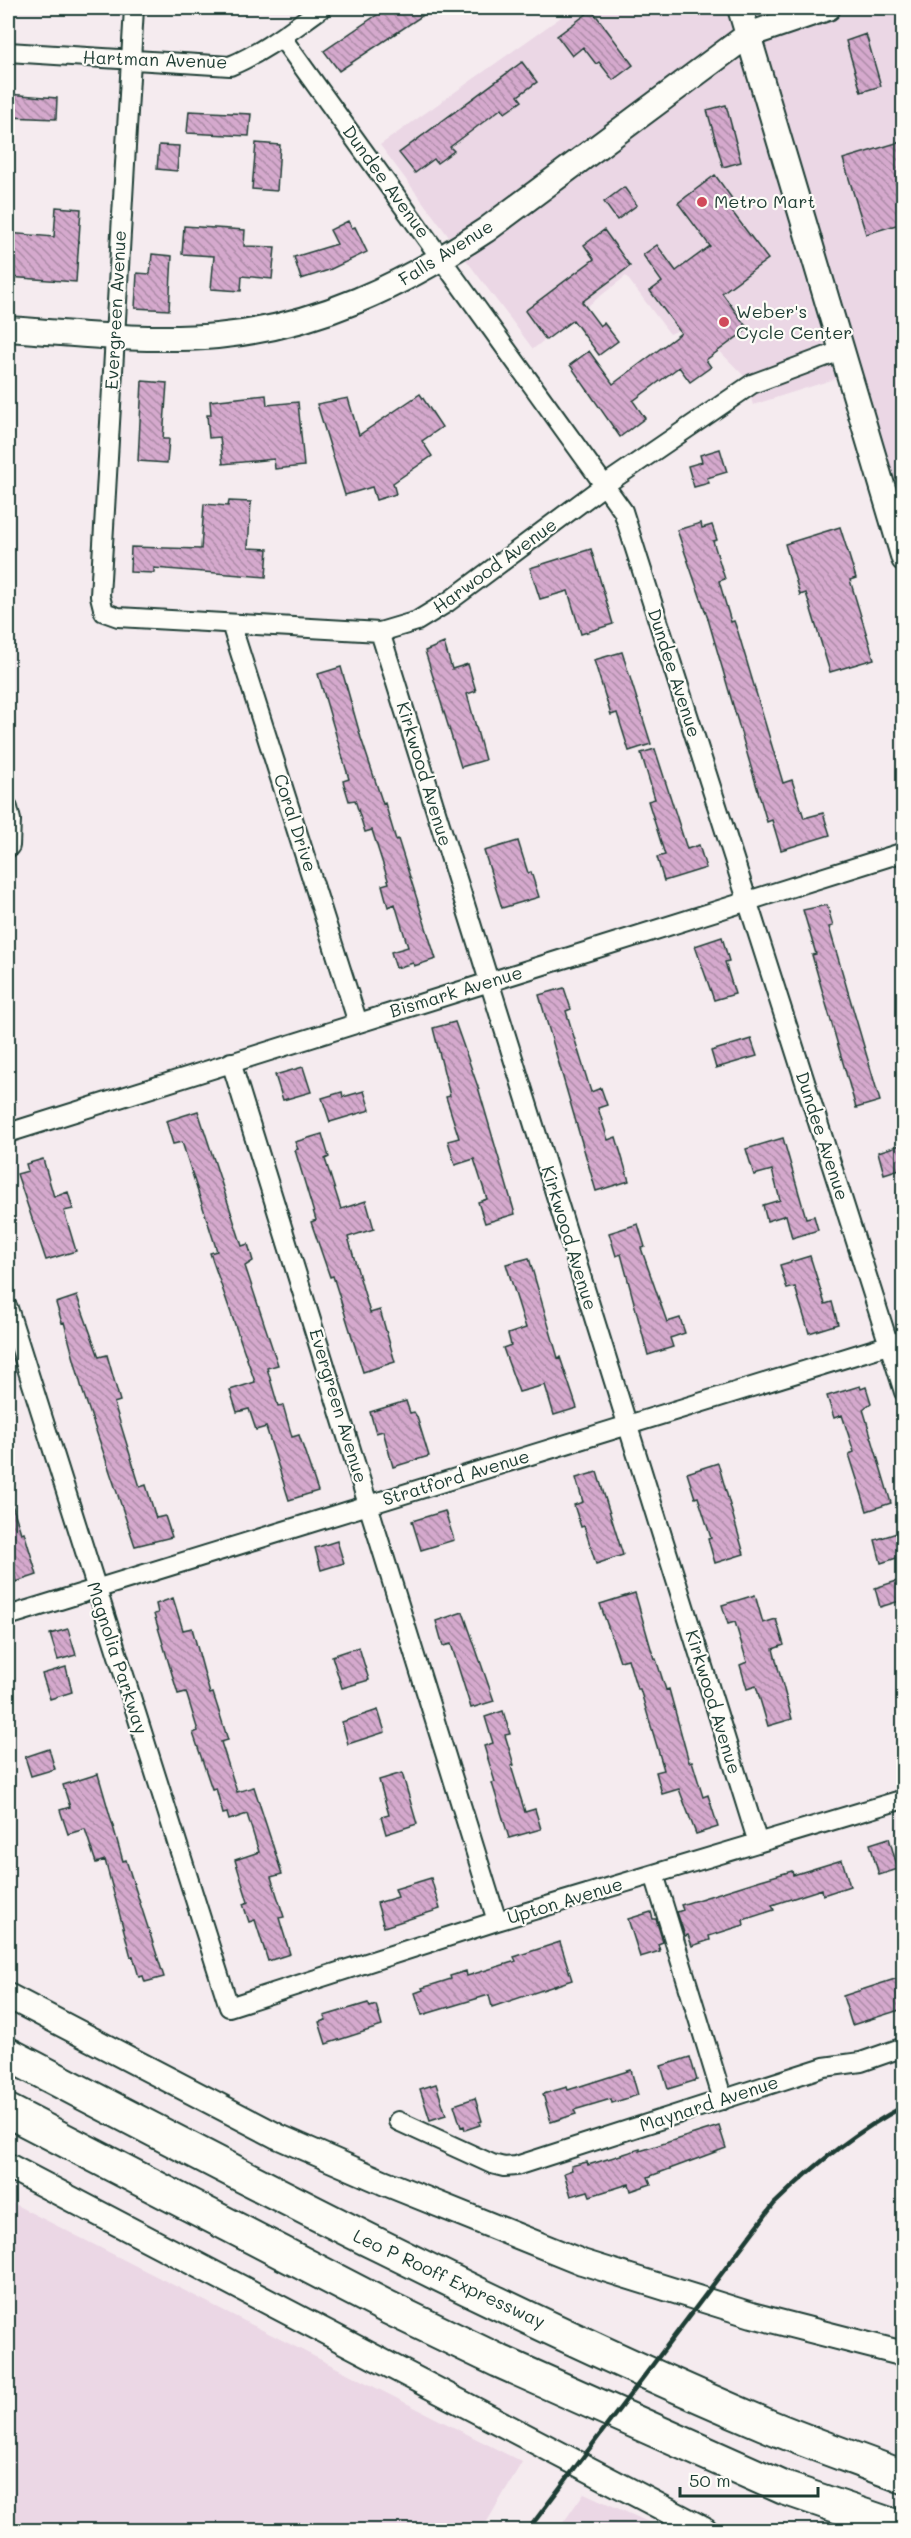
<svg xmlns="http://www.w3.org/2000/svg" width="911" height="2538" viewBox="0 0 911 2538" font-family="Mali,sans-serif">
<defs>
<pattern id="building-back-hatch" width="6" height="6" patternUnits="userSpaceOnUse" patternTransform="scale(1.5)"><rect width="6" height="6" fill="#d5a9cd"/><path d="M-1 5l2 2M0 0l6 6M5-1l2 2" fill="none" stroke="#ac8ba7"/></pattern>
</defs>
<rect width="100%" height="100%" fill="#f5ebef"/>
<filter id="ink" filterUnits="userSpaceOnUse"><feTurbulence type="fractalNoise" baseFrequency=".0167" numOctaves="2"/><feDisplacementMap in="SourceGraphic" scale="12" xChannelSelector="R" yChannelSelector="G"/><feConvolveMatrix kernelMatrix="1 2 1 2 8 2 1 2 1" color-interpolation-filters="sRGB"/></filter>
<g filter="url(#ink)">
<path fill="#ebd7e5" d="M574 8H903V510L860 371 753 405 744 376 693 324 670 334 626 276 533 349 380 145Z
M8 2201 522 2462 482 2530H8Z
M584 2493 666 2530H558Z"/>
<path fill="url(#building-back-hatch)" stroke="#1f3d34" stroke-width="1.5" d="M387 8H434L339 71 324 51Z
M592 10 633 65 613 80 599 62 596 64 583 47 572 56 557 36Z
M866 34 881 86 861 92 846 41Z
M522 62 537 82 518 96 522 101 505 113 502 108 450 147 454 151 437 163 434 159 415 173 399 153Z
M8 94 57 98 56 119 8 117Z
M726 105 741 162 723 167 707 110Z
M189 111 251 114 249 136 187 133Z
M903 141V223L866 234 843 159Z
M256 143 280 145 277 191 252 189Z
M159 145 179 146 177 171 157 169Z
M715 175 736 204 730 209 768 259 722 293 748 329 706 360 711 367 690 382 679 367 633 401 645 418 620 437 570 365 589 351 613 384 681 333 650 291 662 282 643 255 657 245 676 271 710 246 678 203Z
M624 187 637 205 617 220 604 202Z
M56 207 81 209 76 282 8 277V233L54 237Z
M348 221 352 228 355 227 367 252 329 270 301 279 294 257 337 244 330 230Z
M184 226 245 230 244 246 275 247 272 279 242 276 241 291 211 289 214 256 182 254Z
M604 230 630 266 582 302 600 326 604 323 618 341 599 355 573 320 546 340 525 311 594 259 584 245Z
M152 254 172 256 169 310 135 308 137 273 150 274Z
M142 381 167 383 163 439H169L167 463 138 461Z
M420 394 442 427 422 441 432 456 393 483 396 494 376 500 372 487 345 495 317 404 348 398 359 435Z
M266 395 267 405 298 402 304 466 275 469 274 459 223 464 220 437 209 438 207 415H211L210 401Z
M720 449 727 472 707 478 709 483 694 487 688 466 702 462 700 455Z
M229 501 251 502 248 548 268 549 266 577 154 568V573L130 572 131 547 201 549 204 504 228 506Z
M701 523 702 528 712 525 717 540 713 541 725 579 719 581 731 622 734 621 738 632 783 783 792 780 804 818 823 813 830 835 781 850 772 820 767 822 708 619 677 530Z
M840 527 856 578 850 580 874 659 830 672 806 593 800 595 785 544Z
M591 549 613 624 581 634 568 591 540 599 530 568Z
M444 643 452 669 468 664 476 691 467 694 485 760 461 767 425 651Z
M622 652 651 744 629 751 617 713 611 715 594 660Z
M341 667 361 738 383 804 385 803 396 840 398 839 436 959 414 966 413 963 396 968 391 952 408 947 395 904 388 907 382 885 389 883 372 830 365 832 355 800 349 801 343 781 349 779 318 674Z
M655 749 687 849 699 845 706 868 664 881 657 857 665 855 648 801 655 799 641 753Z
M518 841 528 873 531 872 539 897 502 908 484 851Z
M827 905 833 926 829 927 880 1101 856 1108 812 955 816 954 803 910Z
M722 937 729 961 725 962 735 994 714 1000 695 946Z
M564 988 571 1009 566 1011 591 1092 601 1088 607 1105 598 1108 608 1140 616 1137 629 1181 596 1191 539 995Z
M455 1022 478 1087 515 1214 485 1223 478 1202 487 1199 474 1159 455 1165 448 1141 459 1138 446 1097 450 1096 433 1028Z
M751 1039 757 1056 716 1068 711 1051Z
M303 1067 311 1092 283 1100 275 1075Z
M364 1091 370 1110 330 1122 322 1098 342 1092 343 1097Z
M198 1111 242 1246 248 1244 253 1261 245 1266 278 1365 267 1368 278 1406 283 1405 292 1437 299 1435 318 1491 289 1500 266 1427 256 1430 249 1409 237 1412 230 1390 255 1382 210 1253 217 1251 182 1142 173 1144 166 1121Z
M322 1134 329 1157 325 1159 341 1209 366 1201 374 1229 348 1237 370 1313 380 1310 395 1362 363 1372 333 1276 330 1277 311 1222 316 1220 295 1150 298 1149 295 1142Z
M783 1138 806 1218 814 1216 818 1230 792 1238 786 1215 767 1221 763 1205 780 1200 772 1170 754 1175 746 1149Z
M903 1144V1168L884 1174 878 1152Z
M43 1159 54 1197 68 1192 73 1209 64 1211 76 1251 46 1260 17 1174 28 1171 26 1164Z
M638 1224 645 1247 641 1248 667 1322 680 1318 685 1333 670 1338 673 1347 648 1355 621 1254 616 1256 609 1233Z
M810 1256 825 1304 832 1302 838 1324 809 1333 795 1287 787 1289 780 1265Z
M529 1258 558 1358 560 1357 577 1408 554 1415 545 1385 519 1392 503 1348 511 1345 508 1334 526 1328 506 1264Z
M77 1296 99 1357 107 1355 120 1401 114 1403 140 1487 146 1485 156 1518 165 1516 172 1537 135 1546 82 1389 64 1322 62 1323 56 1303Z
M860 1386 861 1389 866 1387 871 1403 863 1409 891 1503 867 1511 849 1454 854 1452 842 1415 834 1418 827 1396Z
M406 1401 410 1413 414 1412 417 1417 429 1456 393 1467 383 1431 376 1433 370 1412Z
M718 1463 744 1554 715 1563 708 1539 711 1538 698 1497 695 1498 687 1473Z
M597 1472 623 1555 596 1564 584 1526 581 1527 574 1505 583 1502 576 1478Z
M8 1501H11L21 1533 24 1532 37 1575 16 1582 8 1554Z
M445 1511 454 1540 421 1550 412 1521Z
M903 1531V1556L881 1563 875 1540Z
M337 1541 344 1563 321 1570 315 1548Z
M900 1580 903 1600 880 1607 875 1588Z
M635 1593 654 1659H656L666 1690 669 1689 689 1762 692 1761 703 1797 708 1795 718 1827 696 1834 679 1789 662 1794 656 1772 664 1770 640 1689H637L628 1659 620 1661 600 1604Z
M755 1595 763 1623 776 1619 784 1645 773 1649 792 1719 768 1726 756 1686 747 1689 740 1665 747 1662 735 1622 728 1624 722 1605Z
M173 1598 183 1630 192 1628 210 1694 213 1693 228 1740 221 1742 237 1792 254 1787 282 1874 271 1877 284 1917 279 1918 290 1954 268 1961 255 1920 249 1922 243 1904 248 1902 235 1860 259 1852 247 1814 229 1820 227 1813 223 1814 216 1788 212 1789 193 1733 198 1731 186 1692 178 1694 154 1614 158 1613 156 1604Z
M463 1612 494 1701 471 1708 451 1644 443 1646 436 1621Z
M68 1629 76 1655 58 1660 50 1634Z
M359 1647 369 1680 342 1688 332 1656Z
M66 1667 72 1692 50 1699 42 1674Z
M378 1710 385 1732 348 1744 342 1722Z
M503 1711 510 1734 505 1735 514 1765 511 1766 525 1812 535 1809 541 1829 509 1838 492 1783 495 1782 484 1746 493 1743 485 1717Z
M49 1749 55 1769 31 1776 25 1757Z
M402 1773 417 1824 386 1834 381 1817 389 1815 379 1780Z
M98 1774 123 1861 126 1860 164 1977 145 1982 143 1976 139 1977 133 1956 131 1957 105 1860 96 1863 85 1829 68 1834 60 1810 70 1807 63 1785Z
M889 1838 898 1869 879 1875 870 1844Z
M842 1860 850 1886 823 1895 822 1889 772 1905 774 1910 743 1920 744 1925 709 1936 710 1940 692 1946 688 1935 685 1936 677 1912 683 1910 681 1905 761 1880 792 1871 793 1875Z
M431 1878 440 1909 384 1927 377 1903 398 1897 395 1889Z
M651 1912 653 1919H656L663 1942 658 1944 660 1951 640 1957 628 1919Z
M560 1942 572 1980 492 2007 489 1995 422 2015 415 1993 423 1990 422 1988 451 1979 450 1976 466 1971 467 1976 516 1961 514 1957Z
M898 1978 903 1997V2009L852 2025 843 1996Z
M368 2003 370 2007 376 2005 382 2026 326 2044 319 2022 326 2020 324 2016Z
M690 2057 697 2080 668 2089 661 2066Z
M631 2070 638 2095 612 2103 611 2099 574 2110 576 2114 551 2122 543 2094 567 2087 568 2090Z
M436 2084 446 2115 430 2120 420 2089Z
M475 2098 482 2121 479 2122 480 2125 465 2130 464 2126 461 2127 454 2105Z
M719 2126 726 2148 648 2177 651 2184 631 2191 629 2184 590 2196 588 2191 571 2196 564 2173 572 2170 571 2166 587 2162 588 2165 640 2149V2151Z"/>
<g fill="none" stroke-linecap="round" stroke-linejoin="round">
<defs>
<path id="street" d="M134 8 100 596 104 612 118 617 380 632 417 621 448 602 606 484 752 384 843 350
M282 38 623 511 904 1392
M8 52 230 66C264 52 292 29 322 8
M231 624 358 1023
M380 632 758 1843
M8 808 11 820 10 846 8 848
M231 1062 497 1921
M8 1133 904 852
M8 1308 229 2007 497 1921 904 1799
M8 1616 904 1340
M654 1874 723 2100
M398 2121 492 2164 504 2167 516 2166 824 2067 861 2062 904 2047"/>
<path id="secondary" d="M740 8 904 559
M8 329C77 334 148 342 217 336 317 327 403 285 486 230L748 35 828 8
M8 1996 277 2136 383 2182 582 2262 752 2315 904 2354
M8 2166 705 2530"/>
<path id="highway" d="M8 2054C256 2184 505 2314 764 2424 809 2443 857 2459 904 2477
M8 2111 389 2308 499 2361 784 2488 904 2529"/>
</defs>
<use href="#street" stroke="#1f3d34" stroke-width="22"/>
<use href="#secondary" stroke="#1f3d34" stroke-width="28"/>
<use href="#highway" stroke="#1f3d34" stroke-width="36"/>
<use href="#street" stroke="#fdfcf7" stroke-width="18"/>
<use href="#secondary" stroke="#fdfcf7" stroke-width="24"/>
<use href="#highway" stroke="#fdfcf7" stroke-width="32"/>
<path stroke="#1f3d34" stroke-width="4.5" d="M528 2530 774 2204C814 2165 855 2132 904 2106"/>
</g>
</g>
<g fill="#d1495b" stroke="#fdfcf7" stroke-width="2">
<circle cx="702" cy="202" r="6"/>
<circle cx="724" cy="322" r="6"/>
</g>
<g text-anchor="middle" stroke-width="4.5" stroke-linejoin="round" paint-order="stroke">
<g font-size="18" fill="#1f3d34" stroke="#fdfcf7">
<text transform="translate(155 60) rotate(2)" y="6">Hartman Avenue</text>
<text transform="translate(386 182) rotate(54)" y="6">Dundee Avenue</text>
<text transform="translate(446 253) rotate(-32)" y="6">Falls Avenue</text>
<text transform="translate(116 310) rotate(-87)" y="6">Evergreen Avenue</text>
<text transform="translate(495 566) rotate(-36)" y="6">Harwood Avenue</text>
<text transform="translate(674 673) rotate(72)" y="6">Dundee Avenue</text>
<text transform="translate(424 774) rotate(73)" y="6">Kirkwood Avenue</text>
<text transform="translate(295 823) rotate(72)" y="6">Coral Drive</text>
<text transform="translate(456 992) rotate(-17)" y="6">Bismark Avenue</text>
<text transform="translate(822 1136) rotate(72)" y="6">Dundee Avenue</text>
<text transform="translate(569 1238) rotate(73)" y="6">Kirkwood Avenue</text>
<text transform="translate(338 1406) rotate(73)" y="6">Evergreen Avenue</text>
<text transform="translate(456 1478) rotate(-17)" y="6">Stratford Avenue</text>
<text transform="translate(117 1658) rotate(72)" y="6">Magnolia Parkway</text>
<text transform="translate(713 1702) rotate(73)" y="6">Kirkwood Avenue</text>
<text transform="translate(565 1901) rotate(-17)" y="6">Upton Avenue</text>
<text transform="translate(709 2104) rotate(-18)" y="6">Maynard Avenue</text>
<text transform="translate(449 2279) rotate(25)" y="6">Leo P Rooff Expressway</text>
</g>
<g font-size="18" fill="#1f3d34" stroke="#fdfcf7" text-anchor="start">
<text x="714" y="208">Metro Mart</text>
<text x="736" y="318">Weber's<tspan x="736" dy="21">Cycle Center</tspan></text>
</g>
</g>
<rect width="911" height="2538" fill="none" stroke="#fdfcf7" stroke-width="30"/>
<rect x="15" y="15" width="881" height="2508" fill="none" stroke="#1f3d34" stroke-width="2" filter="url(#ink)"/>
<path d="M680 2487v9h138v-9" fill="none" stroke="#1f3d34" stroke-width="3"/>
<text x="689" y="2487" font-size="18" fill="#1f3d34" stroke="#fdfcf7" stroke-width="4.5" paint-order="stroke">50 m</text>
</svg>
